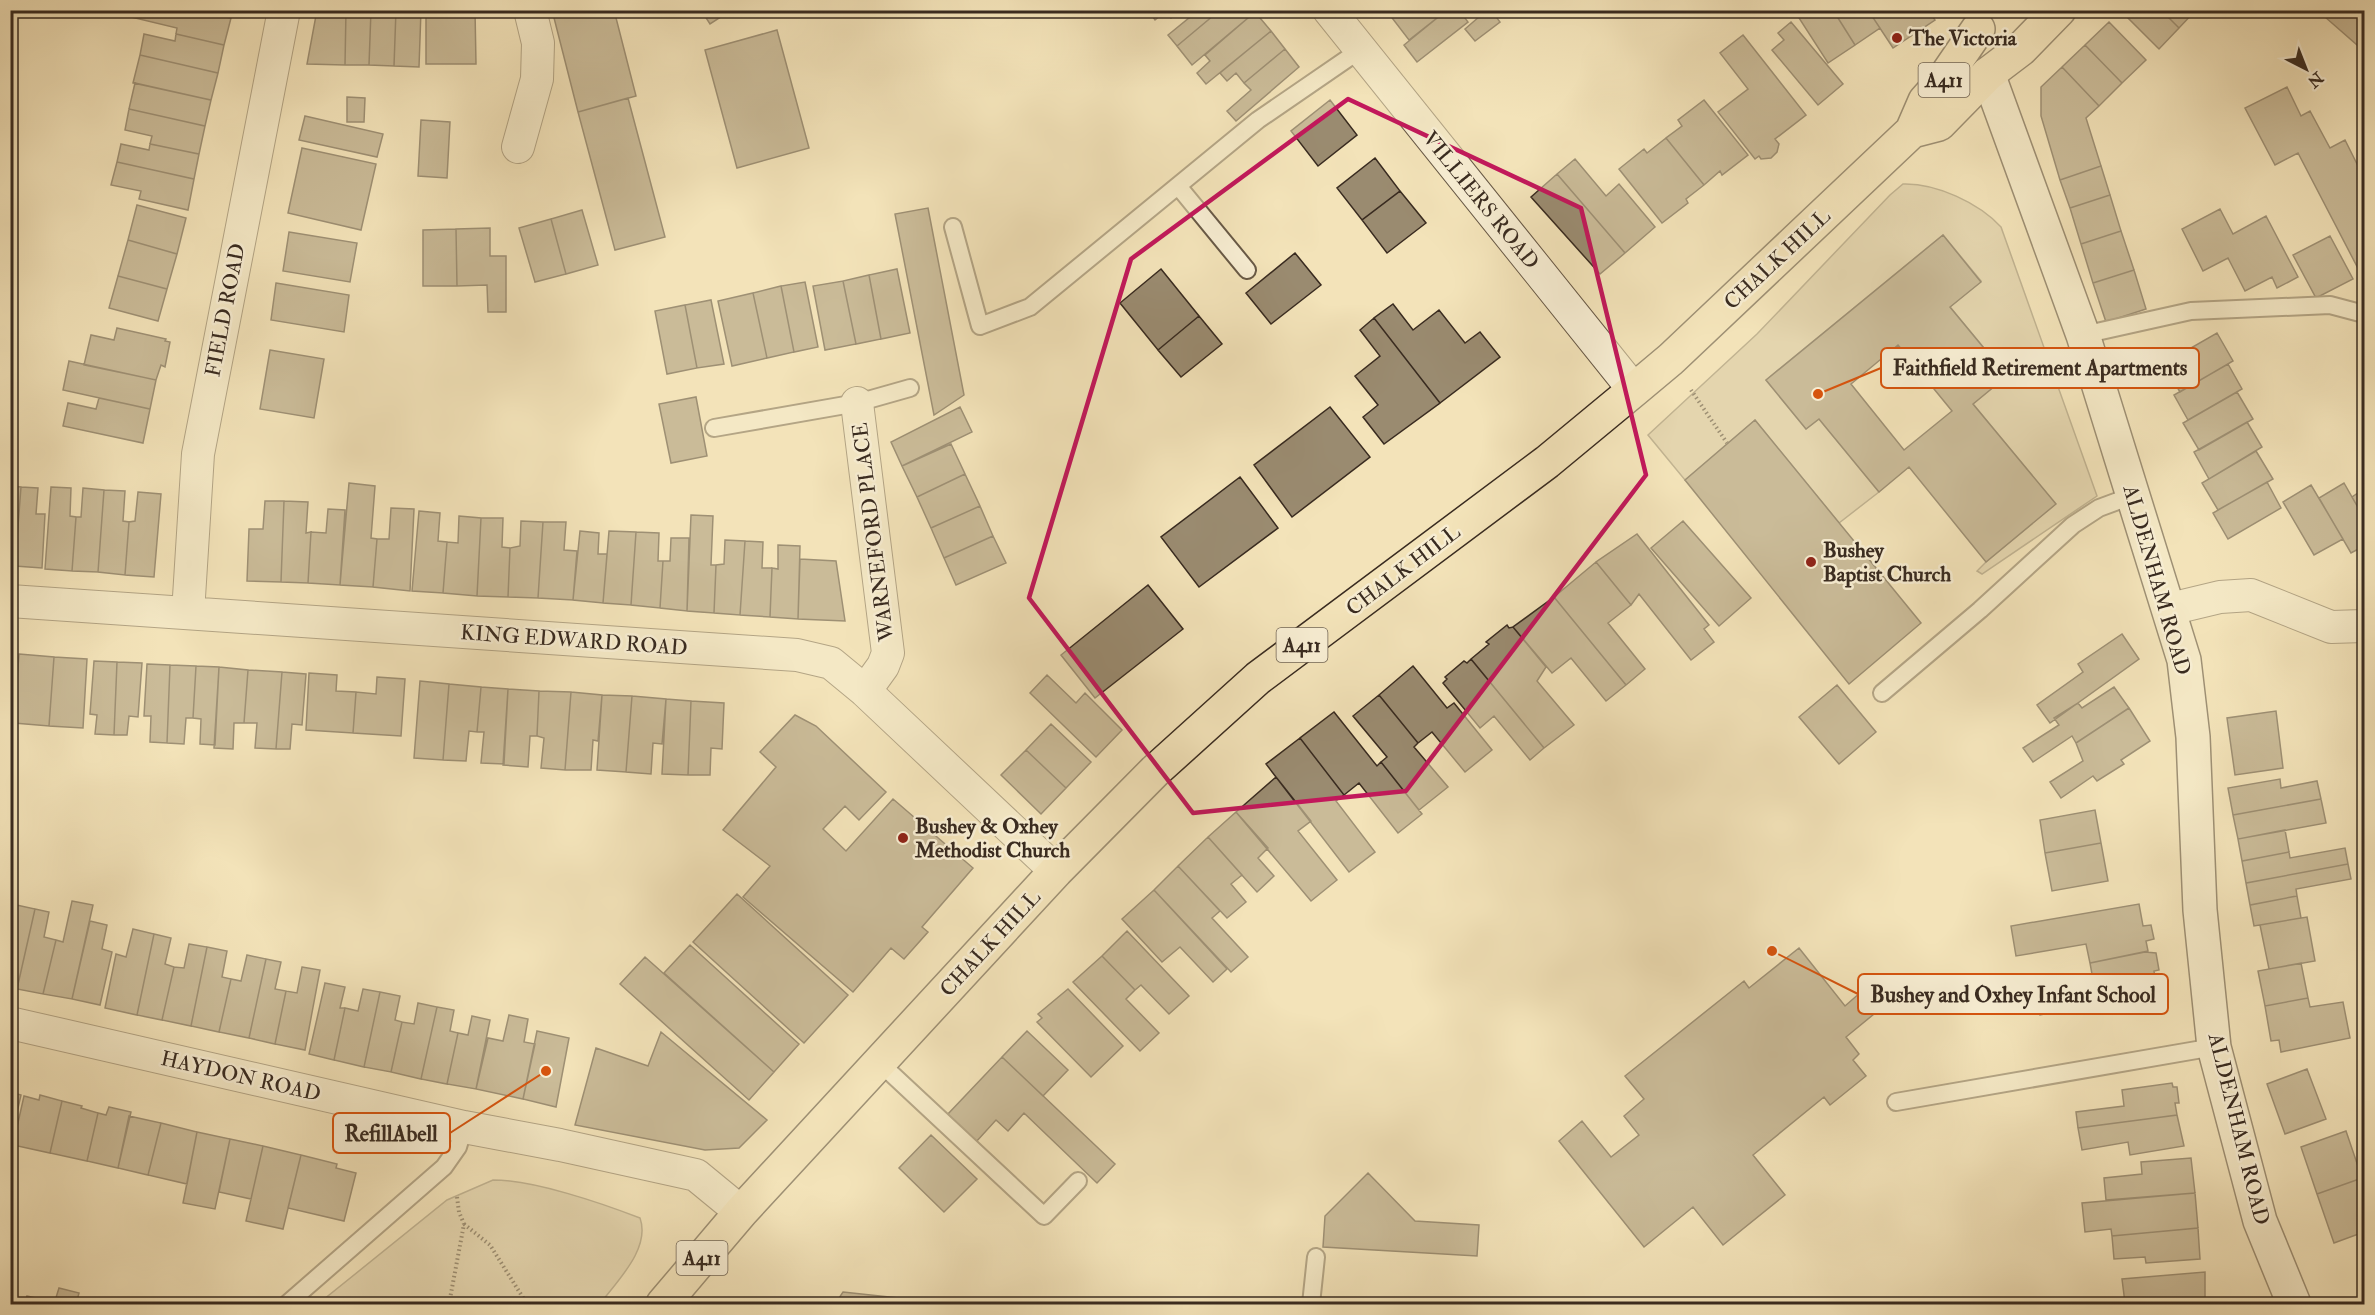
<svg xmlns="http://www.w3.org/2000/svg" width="2375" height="1315" viewBox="0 0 2375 1315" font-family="'IM FELL Double Pica',serif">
<rect width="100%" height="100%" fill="#f3e3b9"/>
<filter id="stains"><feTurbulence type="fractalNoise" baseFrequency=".00333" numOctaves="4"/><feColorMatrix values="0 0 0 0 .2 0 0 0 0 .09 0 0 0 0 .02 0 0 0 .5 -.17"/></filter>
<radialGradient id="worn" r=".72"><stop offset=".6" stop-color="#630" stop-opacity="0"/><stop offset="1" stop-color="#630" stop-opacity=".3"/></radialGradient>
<path fill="#d3c49f" stroke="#867860" stroke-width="1.5" d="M1903 184C1936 183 1979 203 2001 227L2097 496 1982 574 1977 571 1986 562 2055 504 1973 404 2007 376 1950 307 1981 281 1943 235 1766 380 1806 429 1819 419 1879 492 1839 523 1755 420 1685 480 1648 435 1757 334 1890 195Z
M493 1180C534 1180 601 1203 640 1218 651 1249 616 1282 600 1304H318L447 1200Z"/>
<path fill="#9a8b70" stroke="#392b20" stroke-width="1.5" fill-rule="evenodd" d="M133 10H195L231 18 224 45 176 34 177 28 131 17Z
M195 10H233L231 18Z
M317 10H346L345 65 307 64Z
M346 10H371L369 65H345Z
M371 10H396L394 66 369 65Z
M396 10H421L419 67 394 66Z
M426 10H475L476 64H426Z
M552 10H614L636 96 578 112Z
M701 10H726L727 13 710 24Z
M1148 10H1182L1171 18 1166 11 1155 20Z
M1185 10H1220L1177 46 1168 35 1190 17Z
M1220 10H1254L1255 12 1192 65 1177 46Z
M1386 10H1447L1409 40Z
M1447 10H1459L1468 22 1417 62 1404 45Z
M1487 10H1491L1500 22 1475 41 1465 29Z
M1810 10H1833L1855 45 1828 63 1799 18Z
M1833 10H1868L1880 28 1855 45Z
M1868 10H1928L1935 20 1893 48Z
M2123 10H2161L2179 28 2159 49 2122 12Z
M2161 10H2196L2179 28Z
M2331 10H2364V51L2325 17Z
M1255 12 1271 31 1206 84 1197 73 1210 61 1205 55Z
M1791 22 1843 84 1818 105 1772 50 1784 40 1778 33Z
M2109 22 2146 60 2122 83 2085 45Z
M777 30 809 148 737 168 705 50Z
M1271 31 1285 49 1244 83 1236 73 1227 81 1220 73Z
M144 34 175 41 176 34 224 45 218 73 140 55Z
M1743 35 1806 115 1775 139 1779 144 1777 152 1771 158 1761 159 1759 156 1755 159 1718 112 1748 89 1720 53Z
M2085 45 2122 83 2099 106 2062 67Z
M1285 49 1299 67 1236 121 1227 111 1251 90 1244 83Z
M140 55 218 73 211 100 133 83Z
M2062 67 2099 106 2086 118 2101 166 2060 180 2041 116V87Z
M135 83 211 100 205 126 129 109Z
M2287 87 2301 116 2310 111 2330 148 2345 140 2364 178V277L2363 278 2298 153 2275 165 2245 108Z
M347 97 365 98 364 122H347Z
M628 98 665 237 615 250 578 112Z
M1330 100 1357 135 1318 166 1291 131Z
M1704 100 1748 155 1722 175 1720 171 1704 185 1666 138 1682 126 1678 120Z
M129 109 205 126 199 154 150 144 152 136 125 130Z
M305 116 383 134 377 157 299 140Z
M421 120 450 122 447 178 418 176Z
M1666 138 1704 185 1686 199 1688 203 1662 223 1619 169 1644 149 1647 153Z
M121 144 149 150 150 144 199 154 194 179 117 162Z
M302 148 376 164 361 230 288 213Z
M1375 158 1400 191 1362 220 1337 188Z
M1575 159 1606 196 1619 184 1655 227 1625 253 1557 174Z
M117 162 194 179 188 210 139 199 141 191 111 185Z
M2101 166 2110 195 2070 208 2060 180Z
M1557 174 1625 253 1600 274 1531 197Z
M1400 191 1426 223 1387 253 1362 220Z
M2110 195 2121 231 2081 244 2070 208Z
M137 205 186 218 177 254 128 240Z
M928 208 964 395 934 415 895 214Z
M2220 209 2233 234 2266 216 2298 277 2277 288 2272 277 2245 291 2228 258 2203 271 2182 229Z
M582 210 598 265 566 274 551 219Z
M551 219 566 274 535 282 519 228Z
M490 228V256H506V312H488L487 285 457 286 456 229Z
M456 229 457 286H423V230Z
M2121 231 2134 270 2093 283 2081 244Z
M289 232 357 243 350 282 283 271Z
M1943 235 1981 282 1950 307 2007 376 1973 404 2056 504 1986 562 1909 467 1879 492 1819 419 1806 429 1766 380ZM1898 345 1952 411 1904 450 1851 384Z
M2330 236 2353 279 2316 298 2293 255Z
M128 240 177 254 167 289 118 276Z
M1295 253 1321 285 1271 324 1246 293Z
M897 269 910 333 881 339 869 275Z
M1161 269 1199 316 1158 350 1120 303Z
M2134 270 2146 309 2106 322 2093 283Z
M869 275 881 339 856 344 843 281Z
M118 276 167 289 158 321 109 308Z
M843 281 856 344 825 350 813 286Z
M805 282 818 347 794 352 781 286Z
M276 283 349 295 344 332 271 320Z
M781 286 794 352 767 358 753 293Z
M753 293 767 358 732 366 718 301Z
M711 300 724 364 697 368 685 305Z
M1393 304 1413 330 1439 310 1465 343 1480 332 1500 357 1440 403 1374 318Z
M685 305 697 368 667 374 655 311Z
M1199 316 1222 344 1181 377 1158 350Z
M1374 318 1440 403 1384 444 1363 417 1378 405 1355 376 1380 356 1360 330Z
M117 328 166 339 165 341 170 342 165 367 161 365 156 380 84 365 91 335 114 340Z
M2217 333 2233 361 2180 392 2163 364Z
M270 350 324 359 314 418 260 409Z
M69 361 156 380 150 409 63 390Z
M2228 364 2242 389 2188 420 2174 395Z
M2237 392 2253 419 2199 450 2183 423Z
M696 397 707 456 671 463 659 404Z
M99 398 150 409 143 443 63 426 68 403 96 409Z
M960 407 972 432 902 466 891 442Z
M1330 407 1370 457 1292 517 1254 465Z
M1755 420 1921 623 1849 684 1685 480Z
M2247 422 2262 447 2209 479 2194 452Z
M951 444 965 474 917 497 902 466Z
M2256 451 2273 479 2218 510 2202 483Z
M965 474 980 506 931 528 917 497Z
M1240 477 1278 528 1199 587 1161 537Z
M2267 482 2281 508 2228 539 2213 513Z
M349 483 375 486 371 538 377 539 373 587 340 585Z
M2344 483 2364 518V546L2351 553 2319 498Z
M2311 485 2343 539 2314 555 2283 502Z
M10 486 21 487 15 566 10 565Z
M21 487 38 488 36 514H45L42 568 15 566Z
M51 487 71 488 70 516 76 517 72 571 45 569Z
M83 488 104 490 98 572 72 571 76 517H81Z
M2364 489V518L2352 497Z
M104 490 125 491 123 521 129 522 125 575 98 572Z
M138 492 161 494 154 577 125 575 129 522 135 521Z
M265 501H284L281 582 247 581 249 529H263Z
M284 501 308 502 306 533 311 532 308 583 281 582Z
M980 506 993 536 944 558 931 528Z
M391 508 414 509 410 591 373 587 377 539H389Z
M328 509 345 510 340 585 308 583 311 532 326 533Z
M419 511 440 513 438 541 447 542 443 593 412 591Z
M691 515 713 516 711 565H716L714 613 687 611Z
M459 516 481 518 477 596 443 593 447 542 458 543Z
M481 518H503L502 547 510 548 508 597 477 596Z
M521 521 543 522 538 598 508 597 510 548 520 546Z
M1683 521 1751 598 1719 626 1651 548Z
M543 522H566L564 550 577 551 573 600 538 598Z
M580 531 599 533 598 554H607L603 603 573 600Z
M609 531 636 532 631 605 603 603Z
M636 532 659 533 658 561H663L660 608 631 605Z
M1637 534 1709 625 1704 629 1714 642 1691 660 1639 594 1631 605 1596 562Z
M993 536 1006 563 956 585 944 558Z
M671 538H689L687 611 660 608 663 561H670Z
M725 540 745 541 740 615 714 613 716 565 724 564Z
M745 541 763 542 762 568H772L770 617 740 615Z
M778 545 800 546 798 619 770 617 772 568 778 569Z
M800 559 836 561 845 621 798 619Z
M1596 562 1631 605 1608 623 1645 669 1626 685 1554 597Z
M1148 585 1183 629 1095 698 1061 655Z
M1554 597 1626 685 1606 701 1571 658 1552 673 1513 627Z
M1507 625 1509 628 1513 627 1546 667 1537 681 1574 725 1544 748 1471 659 1489 644 1486 642Z
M2122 634 2139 659 2050 723 2037 705 2083 672 2078 664Z
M10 650H15L10 707Z
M19 654 54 657 49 726 14 723Z
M54 657 87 659 83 728 49 726Z
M1471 659 1544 748 1530 760 1494 716 1480 728 1443 683 1447 679 1445 677 1464 661 1467 663Z
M94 661 117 662 114 735 95 734 97 715 90 714Z
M117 662 142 663 138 717 129 716 127 735H114Z
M147 664 170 665 167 743 150 742 151 716H144Z
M170 665 196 666 193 718H186L184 744 167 743Z
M196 666 219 667 215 745 200 744 201 719 193 718Z
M1413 666 1447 708 1454 703 1492 750 1465 772 1432 732 1418 743 1379 695Z
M219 667 248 670 244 723H234L233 749 214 748Z
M248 670 282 672 276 749 255 748 257 723H244Z
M282 672 306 674 302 725 292 724 290 749H276Z
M309 673 337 675 336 691 356 692 353 733 306 730Z
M1047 675 1076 703 1085 693 1122 730 1096 757 1030 693Z
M377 677 405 679 401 736 353 733 356 692 376 694Z
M420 681 449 684 443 760 414 758Z
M449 684 481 687 477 732 469 731 466 761 443 760Z
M1837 685 1876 732 1839 764 1799 717Z
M481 687 508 689 504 764 481 763 484 732H477Z
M2114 687 2129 708 2076 743 2072 736 2033 762 2023 748 2059 725 2054 718 2078 703 2082 708Z
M508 689 539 691 537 736H530L528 767 503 765Z
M539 691 571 692 565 770 541 768 544 738 537 736Z
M571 692 602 695 598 741 593 740 591 770H565Z
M602 695 632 696 626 772 597 770Z
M1379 695 1418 743 1414 747 1448 787 1419 810 1381 762 1387 757 1353 716Z
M632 696 666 699 662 744 653 743 651 774 626 772Z
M666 699 691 701 688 775 662 774Z
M691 701 724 703 722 749 711 748 710 775H688Z
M2129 708 2150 741 2121 760 2124 764 2097 781 2093 776 2061 798 2050 782 2083 761 2076 743Z
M2276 711 2283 768 2235 775 2227 718Z
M1334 712 1377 766 1381 762 1422 814 1398 833 1359 783 1344 795 1300 738Z
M795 715 816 726 886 792 859 820 845 806 823 829 846 851 893 799 973 868 922 927 928 932 904 959 891 948 853 992 743 897 770 866 723 830 776 767 760 752Z
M1051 724 1091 762 1066 788 1026 750Z
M1300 738 1344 795 1336 801 1375 852 1349 872 1266 764Z
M1026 750 1066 788 1041 814 1001 775Z
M1276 777 1311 821 1298 831 1337 880 1311 901 1236 812Z
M2280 779 2281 788 2317 781 2321 799 2233 815 2228 788Z
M2321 799 2326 823 2238 839 2233 815Z
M2095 810 2101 843 2045 853 2040 820Z
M1236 812 1268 848 1258 858 1274 876 1257 892 1208 837Z
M2285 830 2289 852 2242 861 2238 839Z
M1208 837 1242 875 1231 884 1246 902 1227 918 1178 866Z
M2101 843 2108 881 2052 891 2045 853Z
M2345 848 2348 864 2246 883 2242 861 2289 852 2290 858Z
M2348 864 2351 879 2296 889 2297 896 2250 905 2246 883Z
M1178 866 1220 911 1212 918 1248 957 1231 972 1154 890Z
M1154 890 1227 969 1213 982 1180 947 1162 962 1122 919Z
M737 894 848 995 804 1043 693 942Z
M2297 896 2301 918 2254 926 2250 905Z
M72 901 93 905 72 999 43 994 56 940 63 942Z
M12 904 35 909 17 989 10 988V914Z
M2139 904 2143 926 2151 925 2154 939 2146 941 2148 951 2090 963 2086 944 2016 956 2011 926Z
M35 909 49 912 44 937 56 940 43 994 17 989Z
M2307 917 2315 961 2269 969 2260 925Z
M90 921 107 925 102 949 112 952 100 1005 72 999Z
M133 929 154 934 137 1015 105 1008 116 954 126 957Z
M1127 931 1189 996 1169 1014 1141 985 1135 990 1102 956Z
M154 934 171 938 165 964 174 967 162 1020 137 1015Z
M189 944 207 947 191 1026 162 1020 174 967 184 968Z
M690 945 799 1044 774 1072 664 973Z
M207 947 227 951 222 977 231 979 219 1032 191 1026Z
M1799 948 1845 1006 1869 985 1885 1005 1846 1037 1859 1054 1853 1060 1866 1076 1830 1105 1824 1097 1753 1155 1785 1195 1723 1245 1693 1207 1644 1247 1559 1141 1582 1121 1611 1157 1639 1135 1624 1116 1644 1099 1625 1076 1744 981 1749 988Z
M2145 952 2156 953 2159 970 2154 971 2157 993 2040 1015 2034 985 2092 974 2090 963Z
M247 955 266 959 249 1038 219 1032 231 979 241 981Z
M1102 956 1135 990 1126 999 1159 1033 1140 1051 1073 982Z
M645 957 774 1072 749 1100 620 984Z
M266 959 281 962 275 989 286 991 275 1044 249 1038Z
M2301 963 2308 998 2265 1006 2258 971Z
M302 967 320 970 305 1050 275 1044 286 991 297 993Z
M325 983 345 987 340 1008H345L334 1060 309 1054Z
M363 989 380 992 364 1067 334 1060 345 1008 358 1011Z
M1068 989 1123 1046 1091 1077 1037 1022 1042 1018 1038 1014Z
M380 992 400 996 395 1020 402 1022 391 1072 364 1067Z
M2308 998 2310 1007 2343 1002 2350 1038 2281 1052 2279 1040 2271 1041 2265 1006Z
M418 1003 437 1007 421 1079 391 1072 402 1022 414 1024Z
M437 1007 454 1010 450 1031 458 1033 447 1084 421 1079Z
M509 1015 528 1019 524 1042 535 1044 523 1099 476 1089 488 1038 503 1041Z
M472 1016 490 1020 476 1089 447 1084 458 1033 468 1035Z
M537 1031 569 1038 556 1107 523 1099Z
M1027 1031 1068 1070 1043 1096 1002 1057Z
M661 1032 767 1120 739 1148 705 1150 575 1125 596 1048 648 1066Z
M1002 1057 1115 1164 1097 1183 1024 1113 1008 1131 996 1120 976 1142 947 1115Z
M2307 1069 2326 1119 2285 1134 2267 1084Z
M2172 1083 2173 1087H2177L2179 1103H2175L2177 1115 2078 1128 2076 1112 2124 1106 2122 1090Z
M10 1092 21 1095 10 1143Z
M40 1095 62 1101 50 1153 13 1145 24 1096 39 1100Z
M62 1101 82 1106 81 1108 98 1113 87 1161 50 1153Z
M109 1107 131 1112 118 1168 87 1161 98 1113 106 1115Z
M2177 1115 2184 1146 2130 1155 2128 1142 2082 1150 2078 1128Z
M129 1116 161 1123 148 1175 118 1168Z
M161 1123 197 1132 187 1184 148 1175Z
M2346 1131 2362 1178 2317 1194 2301 1147Z
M197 1132 230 1139 215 1209 183 1203Z
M931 1135 977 1179 944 1212 899 1168Z
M230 1139 263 1146 251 1199 219 1192Z
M263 1146 301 1155 283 1229 246 1221Z
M301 1155 337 1164 336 1168 356 1173 344 1221 288 1208Z
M2191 1158 2195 1193 2106 1200 2104 1178 2142 1174 2141 1162Z
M1368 1173 1415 1221 1479 1225 1477 1256 1323 1247 1325 1216Z
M2362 1178 2364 1184V1232L2334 1243 2317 1194Z
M2195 1193 2198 1228 2112 1236 2111 1229 2085 1232 2082 1203Z
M2198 1228 2200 1259 2146 1263 2145 1257 2114 1259 2112 1236Z
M2205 1272V1304L2125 1303 2122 1279Z
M59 1288 79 1293 76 1304H54Z
M843 1292 954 1304H835Z
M27 1296 49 1301 48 1304H24Z"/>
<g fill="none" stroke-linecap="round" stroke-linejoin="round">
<defs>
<path id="service" d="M1178 186 1247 270
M953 227 980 326 1030 307 1258 120 1360 50
M2083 335 2191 311 2330 305 2364 314
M714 428 857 403 910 388
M1882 693 1980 610 2073 525 2099 508 2134 495
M880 1063 1044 1216 1078 1181
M1896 1102 2214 1047
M287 1304 444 1167 458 1147 464 1127
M1311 1304 1316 1257"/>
<path id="minor" d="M1329 10 1634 390
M518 147 537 79 538 43 530 10
M857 403 888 653 883 666 865 691
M10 601 797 655 831 663 865 691 1056 871
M2170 609 2220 597 2251 595 2331 627 2364 626
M188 613 198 454 284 10
M10 1023 464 1127 560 1145 696 1175 741 1212"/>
<path id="secondary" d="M1988 74 2083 335 2184 660 2193 737 2200 910 2214 1047 2260 1221 2294 1304"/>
<path id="primary" d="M1912 131 1939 124 1988 74 2021 49 2059 10
M663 1304 741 1212 1056 871 1155 771 1258 678 1547 462 1634 390 1671 359 1912 131 1925 101 1941 83 1978 29"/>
</defs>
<use href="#service" stroke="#685946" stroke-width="20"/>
<use href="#minor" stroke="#685946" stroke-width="34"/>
<use href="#secondary" stroke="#392b20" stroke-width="36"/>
<use href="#primary" stroke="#392b20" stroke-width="36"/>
<path stroke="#392b20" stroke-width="4" stroke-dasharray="1.5 3" stroke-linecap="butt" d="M1691 390 1727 443
M464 1224 490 1245 527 1304
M449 1304 464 1224 459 1212 457 1197"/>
<use href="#service" stroke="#f7edd2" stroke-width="16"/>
<use href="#minor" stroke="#f7edd2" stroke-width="32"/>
<use href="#secondary" stroke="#f7edd2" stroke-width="33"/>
<use href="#primary" stroke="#f3e3b9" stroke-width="33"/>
</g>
<path d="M0 0H2375V1315H0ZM1348 99 1581 208 1646 475 1406 791 1193 813 1029 598 1131 259Z" fill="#f3e3b9" fill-opacity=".55" fill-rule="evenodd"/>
<path fill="none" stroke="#c2185b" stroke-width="4.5" stroke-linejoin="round" d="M1348 99 1581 208 1646 475 1406 791 1193 813 1029 598 1131 259Z"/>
<g fill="#8f2418" stroke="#f7edd2" stroke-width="2">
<circle cx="1897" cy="38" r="6"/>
<circle cx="1811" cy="562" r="6"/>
<circle cx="903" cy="838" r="6"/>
</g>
<g text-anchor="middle" stroke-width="5" stroke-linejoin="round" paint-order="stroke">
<g fill="#f7edd2" stroke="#726555" stroke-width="1.5">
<rect x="1918.5" y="63" width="51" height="34" rx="4.5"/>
<rect x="1276.5" y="628" width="51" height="34" rx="4.5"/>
<rect x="676.5" y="1241" width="51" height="34" rx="4.5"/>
</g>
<g font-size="20" font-weight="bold" fill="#392b20">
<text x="1944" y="87">A411</text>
<text x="1302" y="652">A411</text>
<text x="702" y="1265">A411</text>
</g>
<g font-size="21" font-weight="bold" fill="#392b20" stroke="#f7edd2" text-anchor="start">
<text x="1909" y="45">The Victoria</text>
<text x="1823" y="557">Bushey<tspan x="1823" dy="24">Baptist Church</tspan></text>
<text x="915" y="833">Bushey &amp; Oxhey<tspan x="915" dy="24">Methodist Church</tspan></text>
</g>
<g font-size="21" fill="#392b20" stroke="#f7edd2">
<text transform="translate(1481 200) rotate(51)" y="7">VILLIERS ROAD</text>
<text transform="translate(1777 259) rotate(-43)" y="7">CHALK HILL</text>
<text transform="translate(225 310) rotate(-79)" y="7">FIELD ROAD</text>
<text transform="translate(873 532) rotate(-97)" y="7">WARNEFORD PLACE</text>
<text transform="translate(1403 570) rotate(-37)" y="7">CHALK HILL</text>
<text transform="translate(2157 580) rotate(74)" y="7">ALDENHAM ROAD</text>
<text transform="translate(574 640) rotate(4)" y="7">KING EDWARD ROAD</text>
<text transform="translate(990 943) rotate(-47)" y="7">CHALK HILL</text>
<text transform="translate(241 1076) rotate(13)" y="7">HAYDON ROAD</text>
<text transform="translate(2239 1129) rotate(76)" y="7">ALDENHAM ROAD</text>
</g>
</g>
<path fill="none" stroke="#d6540e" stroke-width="2" d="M1818 394L1881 368M1772 951L1858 994M546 1071L450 1133"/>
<g fill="#d6540e" stroke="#f7edd2" stroke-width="2">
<circle cx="1818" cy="394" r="6"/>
<circle cx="1772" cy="951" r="6"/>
<circle cx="546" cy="1071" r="6"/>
</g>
<g fill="#f7edd2" stroke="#d6540e" stroke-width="2">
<rect x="1881" y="348" width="318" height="40" rx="6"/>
<rect x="1858" y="974" width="310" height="40" rx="6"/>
<rect x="333" y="1113" width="117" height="40" rx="6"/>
</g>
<g font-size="22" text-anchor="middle" font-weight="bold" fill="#392b20">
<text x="2040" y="375">Faithfield Retirement Apartments</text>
<text x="2013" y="1002">Bushey and Oxhey Infant School</text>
<text x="391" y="1141">RefillAbell</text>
</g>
<rect width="2375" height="1315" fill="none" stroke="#f3e3b9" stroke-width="36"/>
<rect x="12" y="12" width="2351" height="1291" fill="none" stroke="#392b20" stroke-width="3"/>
<rect x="18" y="18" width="2339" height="1279" fill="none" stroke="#392b20" stroke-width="1.5"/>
<g transform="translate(2306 69) rotate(138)" stroke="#f7edd2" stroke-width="4.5" paint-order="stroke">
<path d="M0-4.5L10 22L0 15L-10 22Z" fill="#392b20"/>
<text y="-9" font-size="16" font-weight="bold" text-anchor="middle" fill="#392b20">N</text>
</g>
<rect width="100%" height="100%" filter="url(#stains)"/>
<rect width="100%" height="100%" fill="url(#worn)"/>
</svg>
